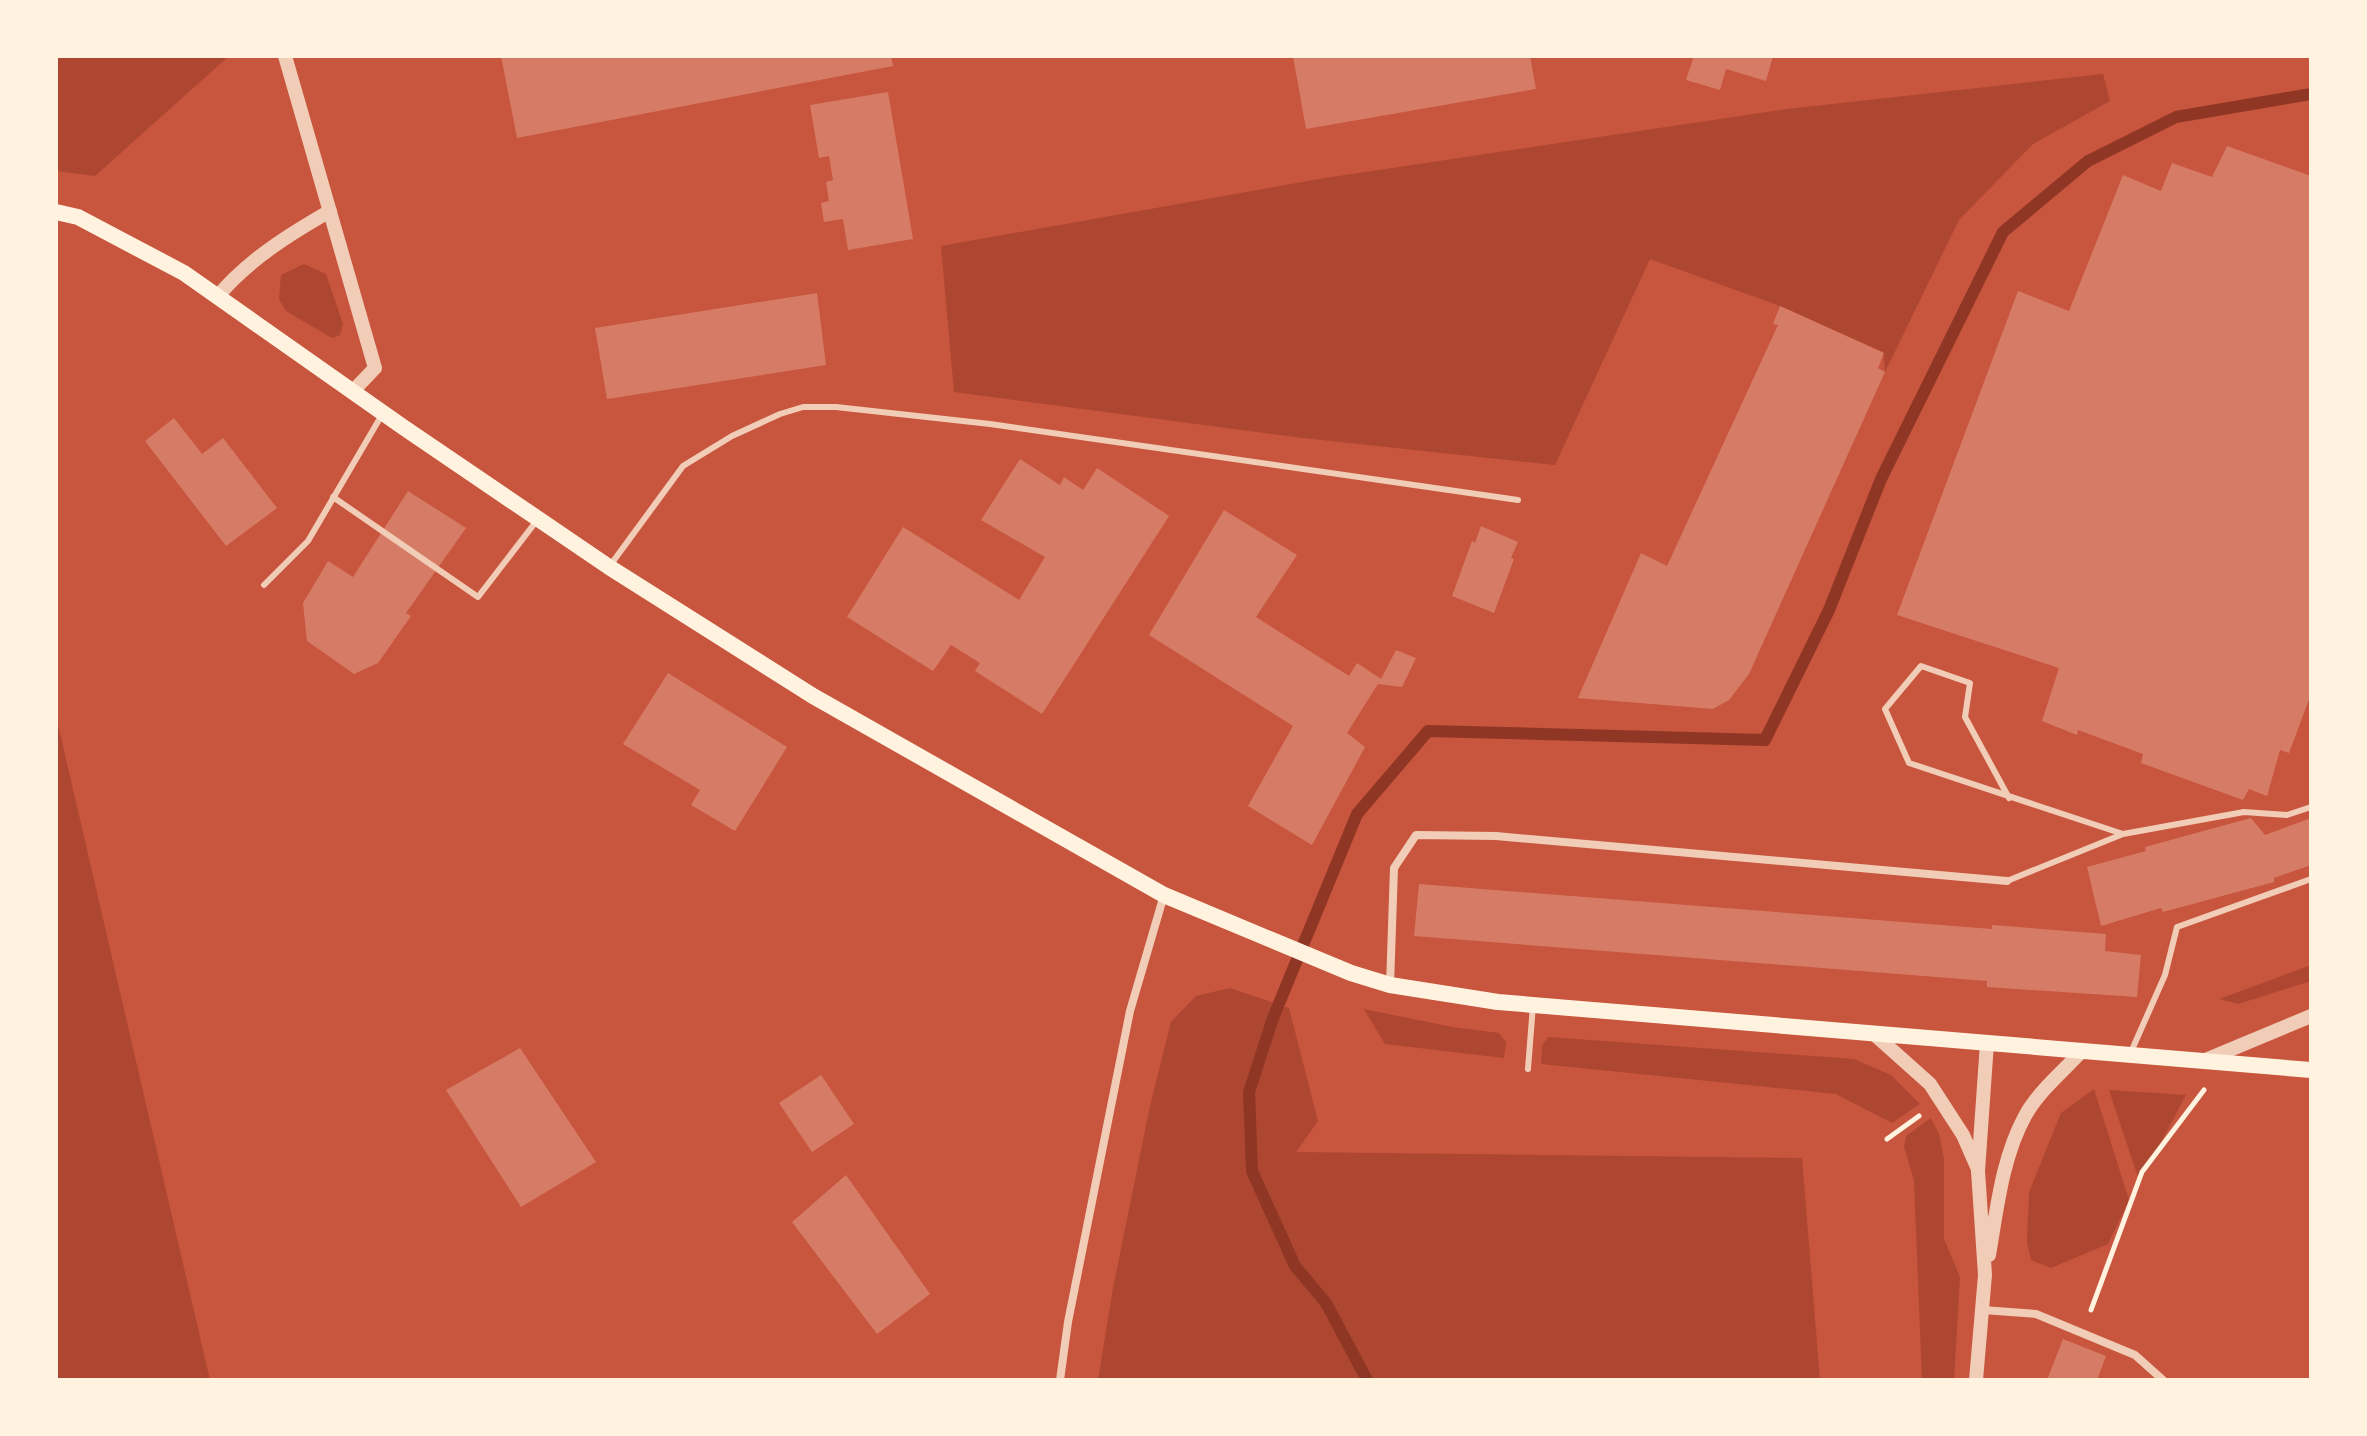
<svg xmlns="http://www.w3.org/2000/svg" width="2367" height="1436" viewBox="0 0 2367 1436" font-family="Georgia,serif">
<rect width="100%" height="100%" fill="#c8553d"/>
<path fill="#ae4732" d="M56 56H229L95 176 56 171Z
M2103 74 2110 101 2033 144 1959 220 1885 372 1883 352 1780 306 1650 259 1555 465 1303 438 954 392 941 246 1325 178 1787 109Z
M304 264 326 274 343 324 340 335 332 338 286 311 279 299 281 275Z
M56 716 210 1380H56Z
M2311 965V981L2238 1004 2219 999Z
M1230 988 1289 1008 1318 1121 1296 1152 1802 1158 1820 1380H1098L1113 1288 1150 1106 1171 1022 1196 996Z
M1364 1009 1452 1027 1499 1033 1506 1042 1504 1058 1385 1044Z
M1548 1037 1854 1059 1891 1075 1920 1104 1892 1123 1836 1094 1541 1064 1542 1046Z
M2094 1089 2129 1200 2108 1244 2051 1268 2031 1260 2027 1242 2029 1192 2061 1113Z
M2109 1090 2186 1095 2142 1178 2138 1177Z
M1931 1118 1939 1134 1944 1159V1239L1960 1277 1954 1380H1922L1914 1181 1904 1147 1906 1136Z"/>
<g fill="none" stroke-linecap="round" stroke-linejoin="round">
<path stroke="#8f3625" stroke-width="12" d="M1367 1380 1326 1303 1295 1266 1252 1171 1249 1092 1273 1018 1357 814 1428 731 1765 740 1829 610 1881 479 2003 232 2088 161 2176 117 2311 94"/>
</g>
<path fill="#d67c66" d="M501 56H891L893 66 517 138Z
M1293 56H1530L1536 89 1306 129Z
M1694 56H1773L1766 81 1726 69 1720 90 1686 80Z
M888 92 913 239 848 250 843 219 824 222 821 203 829 201 826 182 833 180 829 156 819 158 810 105Z
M2227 146 2311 176V694L2289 753 2280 750 2267 796 2249 789 2243 800 2141 763 2143 754 2078 730 2077 735 2042 721 2059 668 1897 615 2018 291 2069 311 2123 175 2161 191 2172 163 2212 177Z
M817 293 826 365 607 399 595 328Z
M1780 306 1884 353 1878 368 1885 372 1749 674 1729 700 1713 709 1578 698 1641 553 1667 566 1778 325 1773 324Z
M174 418 202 454 223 438 277 508 226 546 145 441Z
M1020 459 1060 485 1064 477 1083 490 1097 468 1169 516 1042 714 975 671 980 663 951 645 933 671 847 617 903 527 1019 600 1045 557 981 520Z
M408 491 466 528 406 613 411 616 378 663 354 674 307 641 303 603 328 561 353 577Z
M1224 510 1297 555 1256 617 1349 676 1357 663 1381 679 1396 650 1416 658 1402 687 1378 684 1347 733 1365 747 1312 845 1248 806 1293 726 1149 635Z
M1481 526 1518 542 1511 558 1514 559 1494 613 1452 596 1472 541 1475 543Z
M668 673 787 747 735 831 691 805 700 790 623 744Z
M2251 818 2265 835 2311 818V865L2274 878V882L2163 912 2161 908 2101 926 2087 867 2146 851 2145 847Z
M1419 884 1992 929V925L2106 934 2105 951 2141 955 2137 997 1987 987V981L1414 936Z
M520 1048 596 1162 521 1207 446 1090Z
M821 1075 854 1124 812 1152 779 1103Z
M846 1175 930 1294 877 1334 792 1222Z
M2063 1339 2106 1356 2097 1380H2047Z"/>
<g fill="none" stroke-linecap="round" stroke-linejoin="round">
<path stroke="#fff3e0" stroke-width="5" d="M1887 1139 1919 1116
M2091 1310 2142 1172 2204 1090"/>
<path stroke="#f1ccb7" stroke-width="6" d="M333 497 478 597 538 519
M609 567 683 466 732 436 780 414 803 407H836L990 424 1518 500
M264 585 308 541 383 413
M2009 798 1965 717 1970 683 1921 666 1885 709 1909 763 2123 834 2244 812 2287 815 2311 807
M2007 881 2123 834
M2131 1052 2165 975 2177 927 2311 879
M1528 1069 1533 1005"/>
<path stroke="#f1ccb7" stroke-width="8" d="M1390 985 1394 868 1416 835 1496 836 2007 881
M1983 1310 2036 1314 2135 1355 2163 1380
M1060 1380 1068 1322 1130 1011 1164 895"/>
<path stroke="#f1ccb7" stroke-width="14" d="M285 56 375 368 353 391
M218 296C248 260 290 234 330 211
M1874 1034 1930 1084 1963 1135 1977 1167
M2203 1061 2311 1016
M1989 1255C1997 1209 2002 1158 2025 1116 2038 1092 2063 1071 2082 1051
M1976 1380 1985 1275 1978 1171 1987 1043"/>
<path stroke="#fff3e0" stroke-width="16" d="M56 212 78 217 184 273 403 427 609 567 813 696 1164 895 1351 973 1390 985 1498 1002 2311 1070"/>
</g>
<rect width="2367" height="1436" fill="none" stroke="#fff3e0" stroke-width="116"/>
</svg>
